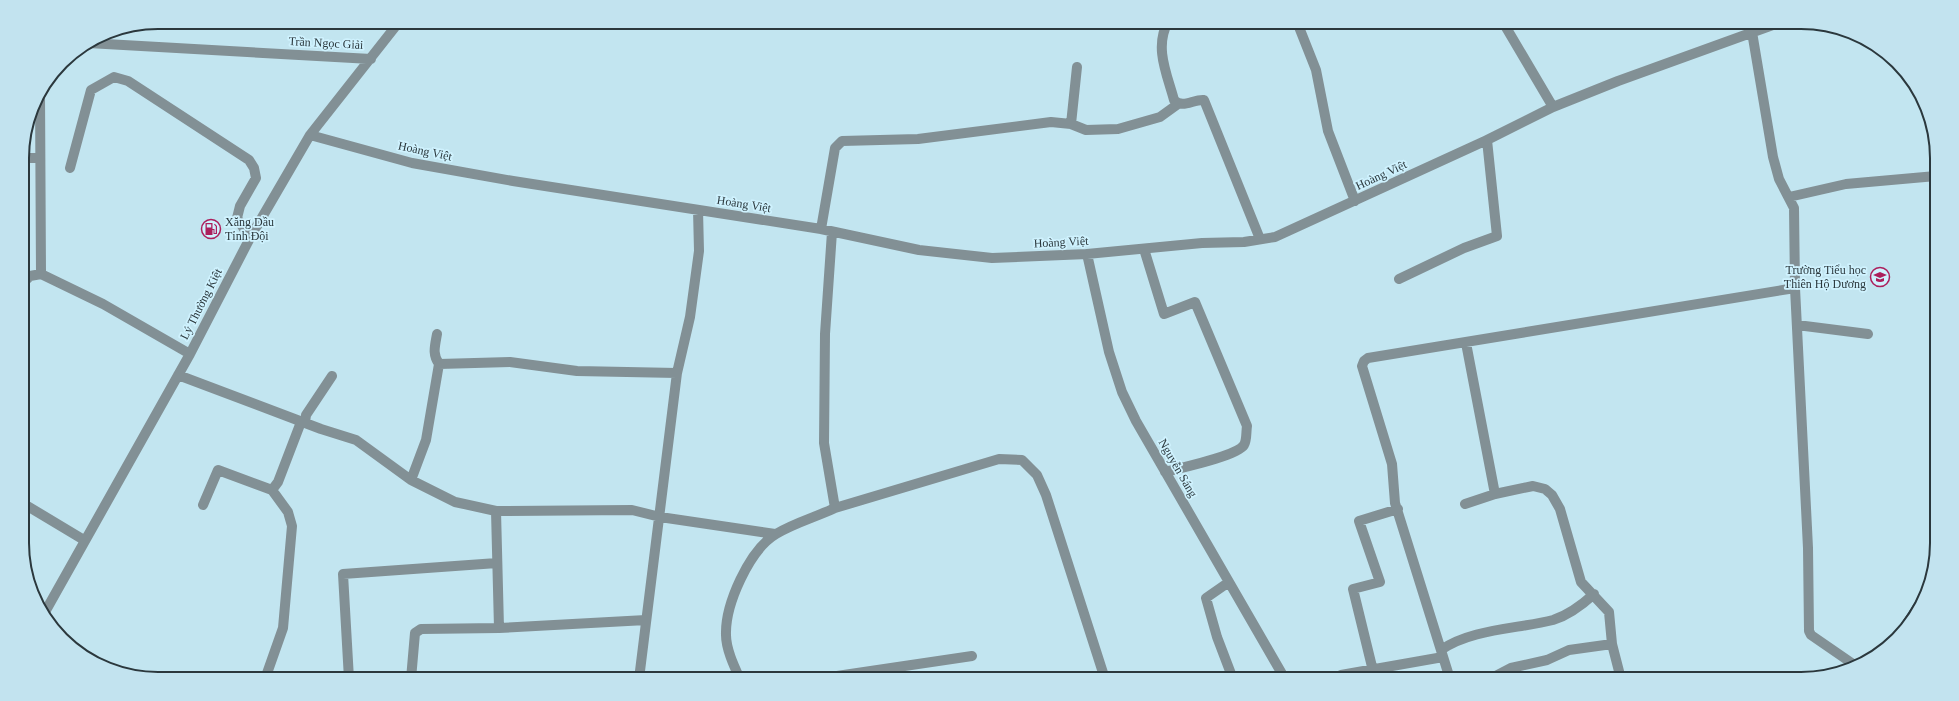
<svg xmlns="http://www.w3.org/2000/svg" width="1959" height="701" viewBox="0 0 1959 701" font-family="Georgia,serif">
<rect width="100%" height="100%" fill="#c2e5f0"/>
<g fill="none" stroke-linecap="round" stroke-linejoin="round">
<path stroke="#829095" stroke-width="10" d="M1104 22H1109
M1168 22C1154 47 1167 74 1174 100 1183 109 1193 99 1204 100L1260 239
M1297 22 1316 70 1328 131 1355 201
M1507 22 1504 24 1553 107
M1752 32 1773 157 1779 179 1794 208 1795 288 1808 548 1809 631 1811 635 1856 666
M88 43 371 59
M40 93 41 274
M1071 124 1077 67
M310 135 412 163 513 181 821 229 919 250 992 258 1087 254 1202 243 1244 242 1275 237 1487 140 1553 107 1618 81 1781 22
M22 158H39
M70 168 91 90 114 77 128 81 249 160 254 168 256 178 240 206 237 218 250 238
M1789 197 1846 184 1936 176
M821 229 835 148 842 141 918 139 1051 122 1071 124 1086 130 1118 129 1160 117 1178 104
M1144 249 1164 314 1195 302 1247 426C1246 432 1247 440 1244 445 1237 456 1180 468 1165 472
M1087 254 1109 352 1122 392 1136 421 1285 679
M1399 279 1464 248 1497 236 1487 140
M23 283 30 276 41 274 103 304 190 354
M1797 325 1868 334
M1466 343 1495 494
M439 364 510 362 577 371 677 373
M178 375 321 429 356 440 411 480 455 502 496 511
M305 423 306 415 332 376
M411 480 426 440 439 364C432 354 435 346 437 334
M272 490 278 482 301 422
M24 504 84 540
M1465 504 1495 494 1533 486 1545 489 1552 495 1560 509 1581 582 1609 612 1612 644 1621 679
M203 505 218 470 272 490 288 512 292 526 283 628 265 679
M835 508 999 459 1022 460 1037 475 1046 495 1105 679
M1229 582 1206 598 1217 637 1233 679
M45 612 190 354 250 238 310 135 399 22
M499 628 496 511 632 510 660 517 775 534
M1441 650C1471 629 1517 629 1553 620 1569 615 1582 605 1594 594
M125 674 163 679
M1341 675 1443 657
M349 679 343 574 497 563
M411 679 415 633 421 629 499 628 646 620
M639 679 677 373 690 317 699 251 698 210
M740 679C734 666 726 649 726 635 725 605 749 550 776 534 794 523 816 517 835 508L824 443 825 334 832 232
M740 679 837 676 972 656
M1375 679 1353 589 1380 582 1359 521 1398 509
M1450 679 1395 503 1392 464 1362 366 1364 361 1368 358 1795 288
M1490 679 1511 668 1547 660 1569 650 1612 644"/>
<path stroke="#375159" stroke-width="10" d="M1901 633 1926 594"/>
</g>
<defs>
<symbol id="fuel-ring" viewBox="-11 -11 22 22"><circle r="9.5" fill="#cff2fe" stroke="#ac1f5c" stroke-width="1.5"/><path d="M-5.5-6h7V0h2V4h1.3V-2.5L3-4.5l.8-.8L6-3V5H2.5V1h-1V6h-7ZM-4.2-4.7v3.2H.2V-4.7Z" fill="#ac1f5c"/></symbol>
<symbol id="school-ring" viewBox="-11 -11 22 22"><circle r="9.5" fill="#cff2fe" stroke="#ac1f5c" stroke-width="1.5"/><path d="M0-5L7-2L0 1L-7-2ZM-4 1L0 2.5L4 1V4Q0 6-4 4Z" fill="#ac1f5c"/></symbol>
</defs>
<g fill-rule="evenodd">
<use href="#fuel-ring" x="200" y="218" width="22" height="22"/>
<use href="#school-ring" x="1869" y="266" width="22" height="22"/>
</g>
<g text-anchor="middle" stroke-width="3.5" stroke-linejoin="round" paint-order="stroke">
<g font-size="12" fill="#2b383d" stroke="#cff2fe">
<text transform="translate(326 43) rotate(3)" y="4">Trần Ngọc Giải</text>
<text transform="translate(425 151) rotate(12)" y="4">Hoàng Việt</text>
<text transform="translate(1381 175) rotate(-25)" y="4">Hoàng Việt</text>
<text transform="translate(744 204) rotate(9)" y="4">Hoàng Việt</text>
<text transform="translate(1061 242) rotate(-3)" y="4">Hoàng Việt</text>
<text transform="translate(201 304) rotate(-63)" y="4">Lý Thường Kiệt</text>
<text transform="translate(1178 468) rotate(60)" y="4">Nguyễn Sáng</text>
</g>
<g font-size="12" fill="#2b383d" stroke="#cff2fe" text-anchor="start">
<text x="225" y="226">Xăng Dầu<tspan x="225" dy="14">Tỉnh Đội</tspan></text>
<text x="1866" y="274" text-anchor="end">Trường Tiểu học<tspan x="1866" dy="14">Thiên Hộ Dương</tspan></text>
</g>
</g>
<path d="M0 0H1959V701H0ZM158 29H1801A129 129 0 0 1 1930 158V543A129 129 0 0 1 1801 672H158A129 129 0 0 1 29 543V158A129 129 0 0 1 158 29Z" fill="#c2e3ef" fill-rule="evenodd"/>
<path fill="none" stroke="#2b383d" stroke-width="2" d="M158 29H1801A129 129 0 0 1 1930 158V543A129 129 0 0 1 1801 672H158A129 129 0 0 1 29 543V158A129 129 0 0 1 158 29Z"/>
</svg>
